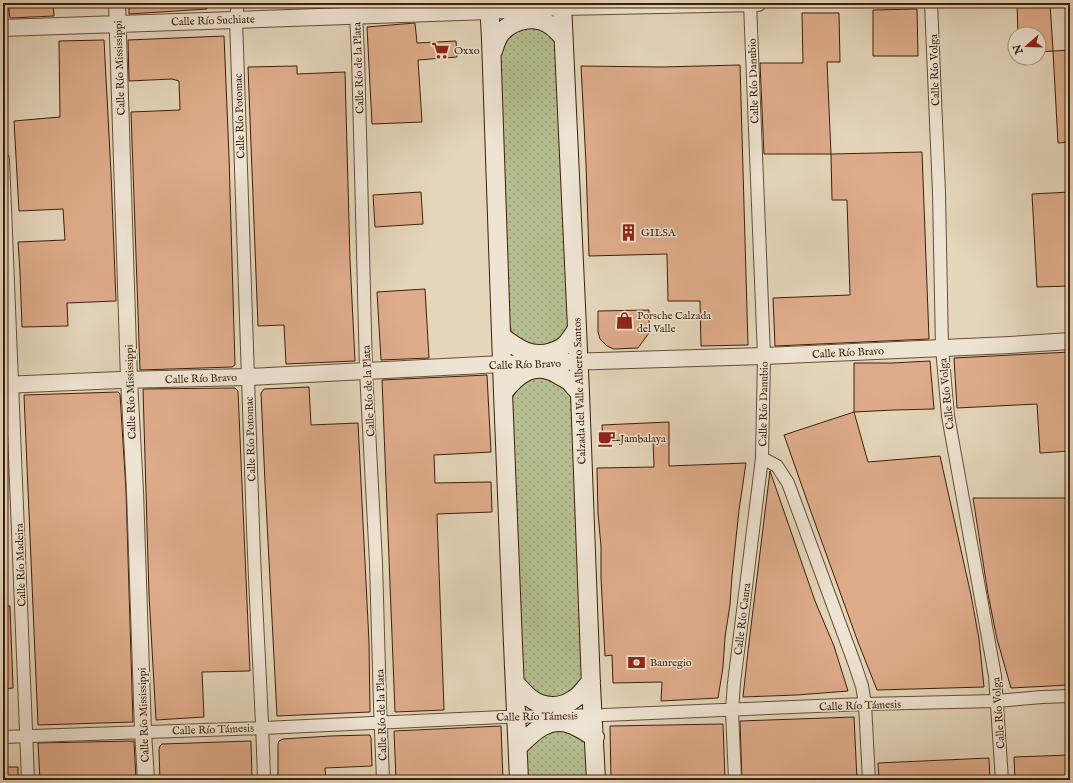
<svg xmlns="http://www.w3.org/2000/svg" width="1073" height="783" viewBox="0 0 1073 783" font-family="'IM FELL English',serif">
<defs>
<pattern id="park-dots" width="8" height="8" patternUnits="userSpaceOnUse"><rect width="8" height="8" fill="#b5be90"/><path d="M2 2h.1M6 6h.1" fill="none" stroke="#949a74" stroke-width="1.8" stroke-linecap="round"/></pattern>
</defs>
<rect width="100%" height="100%" fill="#e5d6bb"/>
<filter id="stains"><feTurbulence type="fractalNoise" baseFrequency=".005" numOctaves="4"/><feColorMatrix values="0 0 0 0 .2 0 0 0 0 .09 0 0 0 0 .02 0 0 0 .5 -.17"/></filter>
<radialGradient id="worn" r=".72"><stop offset=".6" stop-color="#630" stop-opacity="0"/><stop offset="1" stop-color="#630" stop-opacity=".3"/></radialGradient>
<path fill="url(#park-dots)" stroke="#796e4c" d="M525 20 556 32 573 327 546 351 515 339 508 321 498 47Z
M535 376H553L576 397 587 674 577 691 562 700 532 693 522 679 511 401 520 384Z
M550 726 587 737 592 780H526L525 756 533 737Z"/>
<path fill="#dfac8b" stroke="#3d1f09" d="M8 3H53L54 16 10 18Z
M129 3H206L207 9 129 14Z
M1050 3 1053 51 1039 52V34H1018L1017 4Z
M917 9 918 56H873V10Z
M802 13H839L840 62H827L831 154H764L760 63H803Z
M415 23 417 43 456 41 457 57 418 60 422 122 372 124 367 27Z
M224 36 229 156 235 365 232 367 140 370 131 112 180 110 179 81 172 79 129 81 128 40Z
M104 40 111 173 116 301 67 303 68 326 22 327 20 272 18 242 65 240 63 209 19 211 14 121 60 117 59 41Z
M1070 50V142L1058 143 1053 51Z
M740 65 748 345 701 346 700 301H668L667 254 589 256 586 164 581 66 662 67Z
M297 66V74L345 72 350 260 355 361 286 364 284 325 258 326 248 67Z
M922 152 929 339 775 346 773 298 850 295 847 200H832L831 154Z
M421 192 423 224 375 227 373 195Z
M1070 192V286L1037 287 1032 194Z
M425 289 429 358 381 360 377 292Z
M649 310V333L638 348 614 349 607 346 600 339 598 332V311Z
M1070 352V451L1040 453 1037 404 957 408 954 358Z
M930 361 934 409 894 410 854 412V363H892Z
M487 375 491 452 434 455 435 483 491 482 492 512 437 514 444 710 395 712 382 380Z
M309 387 311 425 358 423 369 642 370 712 277 716 265 483 261 393 264 389Z
M235 388 238 391 250 671 202 672 204 717 156 720 149 595 143 389Z
M118 392 120 394 126 491 133 722 38 725 24 395Z
M854 412 868 462 940 456 971 595 979 639 984 687 877 690 858 642 810 509 784 435Z
M669 422V466L746 463 739 510 732 576 730 605 725 637 723 667 718 698 661 701 662 682 613 683 612 655 605 656 601 578V546L598 514 597 468 654 467 653 439 603 441 602 425Z
M770 471 815 601 834 646 848 691 797 695 743 697 748 651Z
M973 498H1070V685L1011 688 997 639 988 594Z
M3 606H10L13 688 3 689Z
M854 717 857 780H742L740 721Z
M723 724 725 780H611L610 726Z
M501 726 503 780H396L394 731Z
M368 735H370L371 738 372 766 325 768 326 780H278V744L279 741 283 739 330 736Z
M134 741 136 780H40L38 743Z
M251 741 252 780H160L159 750 160 746 162 744Z
M1070 755V780H1015L1014 757Z
M989 758 990 780H879L878 763Z
M3 767H18V780H3Z"/>
<g fill="none" stroke-linecap="round" stroke-linejoin="round">
<defs>
<path id="minor" d="M238 3 236 19C241 198 247 376 254 554 257 630 262 705 264 780
M354 3 356 15 358 54 366 371 376 563 380 705 383 780
M931 3 939 193 942 348 948 416 995 676 1002 780
M3 159 28 780
M762 458 777 466 788 483 855 665 862 686 865 704 869 780
M3 737 263 728 503 717 604 715 865 704 997 701 1042 697 1070 696
M735 780 732 710 734 683 762 458 764 356 750 3"/>
<path id="tertiary" d="M117 3 129 380 135 491 143 732 146 780
M3 28 489 11 562 7 758 3
M3 385 120 380 247 377 502 364 764 356 1010 345 1070 341"/>
<path id="secondary" d="M489 3 491 39 503 393 513 644 519 780
M562 3 580 393 591 686 596 780
M493 51C495 45 497 37 502 32 514 19 535 15 550 25 555 28 559 33 563 37
M501 336C517 348 531 359 552 352 558 350 564 347 568 342 571 338 574 334 577 329
M503 393C517 374 535 360 559 375 562 377 566 379 569 381 573 385 576 389 580 393
M515 683C520 688 525 694 530 698 543 708 561 709 574 699 581 695 586 687 591 681
M518 747C533 732 549 715 573 725 580 728 587 733 595 737"/>
</defs>
<use href="#minor" stroke="#674d36" stroke-width="14"/>
<use href="#tertiary" stroke="#674d36" stroke-width="18"/>
<use href="#secondary" stroke="#3d1f09" stroke-width="20"/>
<use href="#minor" stroke="#eee4d3" stroke-width="12"/>
<use href="#tertiary" stroke="#eee4d3" stroke-width="16"/>
<use href="#secondary" stroke="#eee4d3" stroke-width="18"/>
</g>
<defs>
<symbol id="supermarket-bare" viewBox="-9 -9 18 18"><path d="M-6-5.5h2.5l.6 2H6L4.5 2H-2.5L-4.4-4H-6ZM-1.5 3.2a1.3 1.3 0 1 0 .1 0ZM3 3.2a1.3 1.3 0 1 0 .1 0Z" fill="#8f2418" stroke="#eee4d3" stroke-width="2.5" paint-order="stroke"/></symbol>
<symbol id="building-bare" viewBox="-9 -9 18 18"><path d="M-4-6H4V6H1V3H-1V6H-4ZM-2.5-4.3h1.7v1.8h-1.7ZM.8-4.3h1.7v1.8H.8ZM-2.5-1h1.7V.8h-1.7ZM.8-1h1.7V.8H.8Z" fill="#8f2418" stroke="#eee4d3" stroke-width="2.5" paint-order="stroke"/></symbol>
<symbol id="shop-bare" viewBox="-9 -9 18 18"><path d="M-5-2.5h2.3a2.7 3.5 0 0 1 5.4 0H5L5.5 6h-11ZM-1.5-2.5h3a1.5 2.3 0 0 0-3 0Z" fill="#8f2418" stroke="#eee4d3" stroke-width="2.5" paint-order="stroke"/></symbol>
<symbol id="cafe-bare" viewBox="-9 -9 18 18"><path d="M-5.5-4.5H6V0H3Q3 3.5 0 3.5H-2.5Q-5.5 3.5-5.5 0ZM3-3.2v2h1.7v-2ZM-6 4.5H4V6H-6Z" fill="#8f2418" stroke="#eee4d3" stroke-width="2.5" paint-order="stroke"/></symbol>
<symbol id="bank-bare" viewBox="-9 -9 18 18"><path d="M-6-4H6V4H-6ZM0-2.3a2.3 2.3 0 1 0 0 4.6a2.3 2.3 0 1 0 0-4.6Z" fill="#8f2418" stroke="#eee4d3" stroke-width="2.5" paint-order="stroke"/></symbol>
</defs>
<g fill-rule="evenodd">
<use href="#supermarket-bare" x="428" y="38" width="25" height="25"/>
<use href="#building-bare" x="616" y="220" width="25" height="25"/>
<use href="#shop-bare" x="612" y="308" width="25" height="25"/>
<use href="#cafe-bare" x="594" y="426" width="25" height="25"/>
<use href="#bank-bare" x="624" y="650" width="25" height="25"/>
</g>
<g text-anchor="middle" stroke-width="3" stroke-linejoin="round" paint-order="stroke">
<g font-size="11" fill="#3d1f09" stroke="#eee4d3">
<text transform="translate(213 20) rotate(-2)" y="4">Calle Río Suchiate</text>
<text transform="translate(119 68) rotate(-92)" y="4">Calle Río Mississippi</text>
<text transform="translate(358 68) rotate(-92)" y="4">Calle Río de la Plata</text>
<text transform="translate(934 70) rotate(-92)" y="4">Calle Río Volga</text>
<text transform="translate(753 81) rotate(-92)" y="4">Calle Río Danubio</text>
<text transform="translate(239 116) rotate(-92)" y="4">Calle Río Potomac</text>
<text transform="translate(848 352) rotate(-3)" y="4">Calle Río Bravo</text>
<text transform="translate(525 364) rotate(-2)" y="4">Calle Río Bravo</text>
<text transform="translate(201 378) rotate(-2)" y="4">Calle Río Bravo</text>
<text transform="translate(368 391) rotate(-93)" y="4">Calle Río de la Plata</text>
<text transform="translate(579 391) rotate(-92)" y="4">Calzada del Valle Alberto Santos</text>
<text transform="translate(130 392) rotate(-92)" y="4">Calle Río Mississippi</text>
<text transform="translate(946 394) rotate(-96)" y="4">Calle Río Volga</text>
<text transform="translate(763 404) rotate(-89)" y="4">Calle Río Danubio</text>
<text transform="translate(250 439) rotate(-92)" y="4">Calle Río Potomac</text>
<text transform="translate(20 565) rotate(-92)" y="4">Calle Río Madeira</text>
<text transform="translate(742 619) rotate(-83)" y="4">Calle Río Caura</text>
<text transform="translate(860 705) rotate(-2)" y="4">Calle Río Támesis</text>
<text transform="translate(998 713) rotate(-94)" y="4">Calle Río Volga</text>
<text transform="translate(143 715) rotate(-92)" y="4">Calle Río Mississippi</text>
<text transform="translate(381 715) rotate(-92)" y="4">Calle Río de la Plata</text>
<text transform="translate(537 716) rotate(-1)" y="4">Calle Río Támesis</text>
<text transform="translate(213 729) rotate(-2)" y="4">Calle Río Támesis</text>
</g>
<g font-size="11" fill="#3d1f09" stroke="#eee4d3" text-anchor="start">
<text x="454" y="54">Oxxo</text>
<text x="641" y="236">GILSA</text>
<text x="637" y="319">Porsche Calzada<tspan x="637" dy="13">del Valle</tspan></text>
<text x="620" y="442">Jambalaya</text>
<text x="650" y="666">Banregio</text>
</g>
</g>
<rect width="1073" height="783" fill="none" stroke="#e5d6bb" stroke-width="16"/>
<rect x="4" y="4" width="1065" height="775" fill="none" stroke="#3d1f09" stroke-width="2"/>
<rect x="8" y="8" width="1057" height="767" fill="none" stroke="#3d1f09"/>
<g transform="translate(1027 46) rotate(250)"><circle r="19" fill="#eee4d3" stroke="#a79582"/>
<path d="M0-3L7 15L0 10L-7 15Z" fill="#8f2418"/>
<text y="-6" font-size="11" font-weight="bold" text-anchor="middle" fill="#3d1f09">N</text>
</g>
<rect width="100%" height="100%" filter="url(#stains)"/>
<rect width="100%" height="100%" fill="url(#worn)"/>
</svg>
